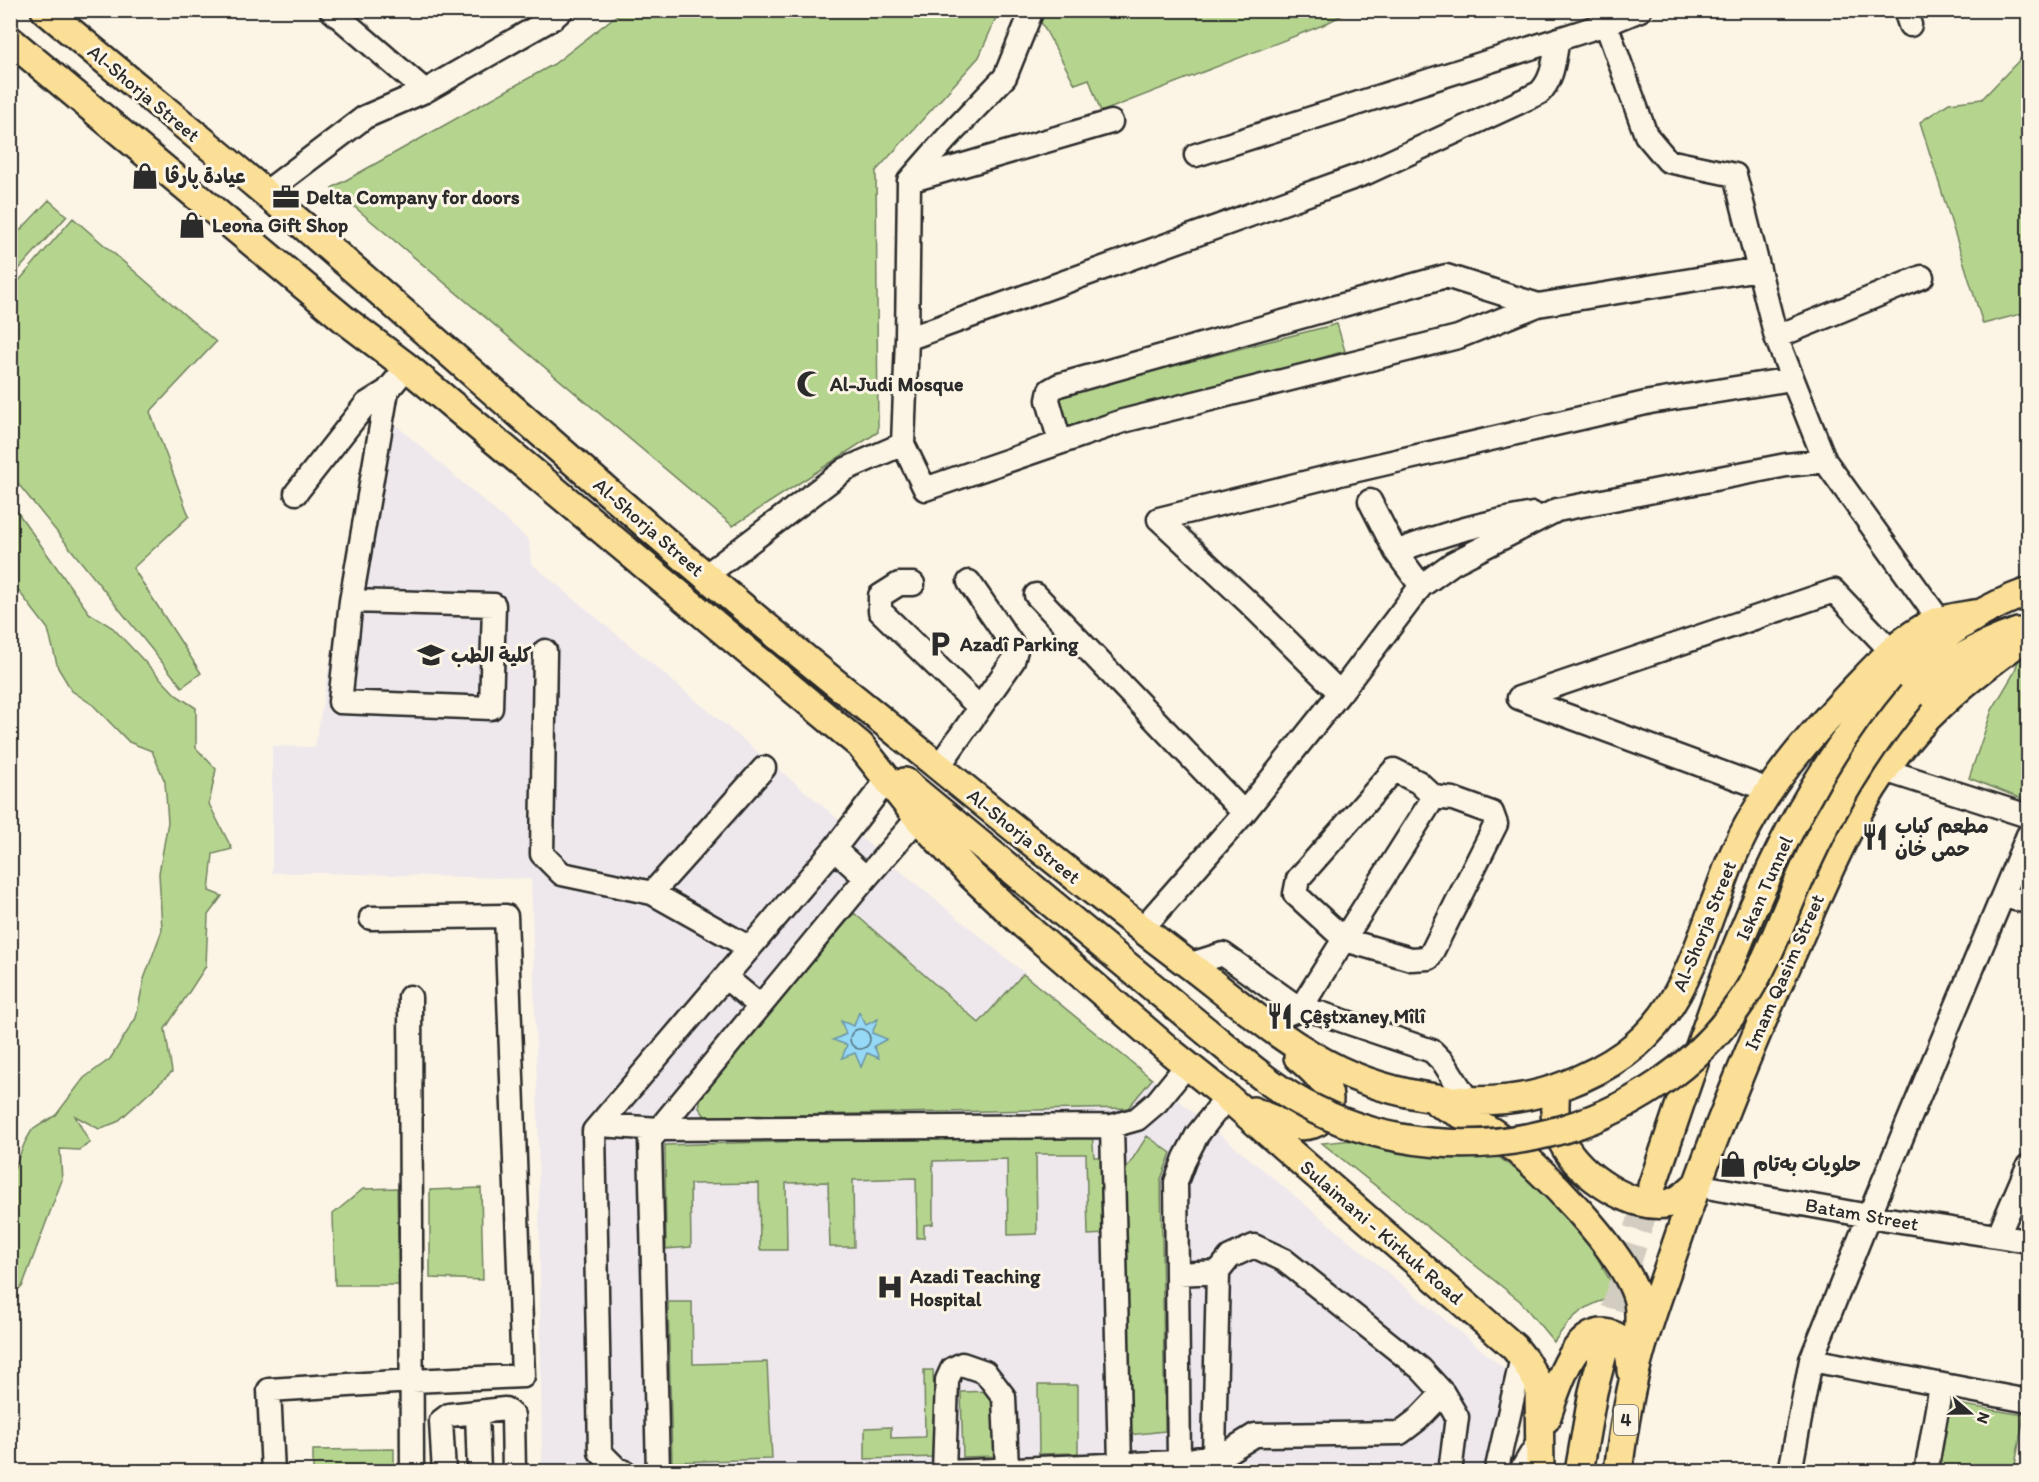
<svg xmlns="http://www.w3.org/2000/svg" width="2039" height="1482" viewBox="0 0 2039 1482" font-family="Itim,'Playpen Sans Arabic',sans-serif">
<rect width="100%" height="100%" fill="#fcf5e5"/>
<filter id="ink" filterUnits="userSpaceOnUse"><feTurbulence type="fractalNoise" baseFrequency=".0167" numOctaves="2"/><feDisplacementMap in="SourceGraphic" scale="12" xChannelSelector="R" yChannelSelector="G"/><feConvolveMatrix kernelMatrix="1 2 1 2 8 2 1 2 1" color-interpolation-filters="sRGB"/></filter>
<g filter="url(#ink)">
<path fill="#eee8ec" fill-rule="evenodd" d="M374 406 529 540 531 563 914 882 1506 1370 1486 1471H542L538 1121 531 879 319 873H272V746L315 747ZM854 913 979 1023 1128 1108 709 1117 701 1096ZM1092 1134 1094 1158 1102 1157 1104 1234H1088L1086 1153 1035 1154 1037 1234 1008 1235 1007 1159 932 1161 933 1224H924V1238H917L916 1178 853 1180 854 1246 830 1247 828 1182 786 1183 787 1249 760 1250 759 1183 690 1184 666 1248 665 1145ZM1147 1136 1171 1153 1161 1179ZM668 1302H692L693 1364ZM924 1371 936 1457 865 1428 891 1438 925 1437Z"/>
<path fill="#b5d58f" stroke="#70805d" stroke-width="1.5" d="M622 11H999L979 57 876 171 878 432 733 526 332 188 554 64Z
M1045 11V10L1350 11 1323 25 1101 112 1089 79 1075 84 1041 22Z
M2027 52 2028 312 1983 324 1920 122 1949 103 1982 99Z
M49 200 67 216 11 278V240Z
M73 218 216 342 150 412 189 516 133 568 201 673 182 687 11 475V290Z
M1337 324 1345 351 1067 431 1055 396Z
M11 503 89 613 113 628 176 695 196 708V748L216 769 209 804 232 849 213 854 209 891 222 896 208 915 206 966 165 1029 172 1072 117 1122 99 1129 75 1116 90 1143 79 1150 60 1149 62 1180 22 1287 11 1293V1177L25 1142 32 1130 56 1115 84 1078 110 1059 136 1018 144 979 162 930 159 873 168 822 165 782 152 751 129 742 93 705 72 691 58 668 48 629 11 581Z
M2028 649V798L2022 799 1969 778 1992 710 2014 673 2021 652Z
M854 913 979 1023 1023 974 1152 1079 1128 1108 709 1117 705 1116 699 1108 701 1096Z
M1092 1133 1094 1157H1103L1105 1234 1088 1235 1086 1154H1036L1037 1234 1008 1235 1007 1159 933 1161V1224L924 1225V1238H917L916 1178 853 1180 854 1247H830L828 1182 786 1183 787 1250H760L759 1183 690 1184 691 1247 666 1249 665 1145Z
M1147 1136 1171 1153 1161 1179 1165 1431 1129 1435 1125 1171Z
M1364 1139 1494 1154 1532 1181 1564 1212 1592 1248 1619 1297C1586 1302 1571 1316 1554 1342L1520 1301 1322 1143Z
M397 1188 399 1285H335L333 1214 363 1189Z
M481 1188 483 1280 430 1278V1190Z
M668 1302H692L693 1364 767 1362 772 1459 672 1462Z
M924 1370H933L936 1457 865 1459V1428L891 1427V1438L925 1437Z
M1038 1385H1078V1453L1039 1454Z
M993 1391 995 1456 963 1457 961 1392Z
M1951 1403 2024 1415 2014 1471H1938Z
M394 1449V1471H313V1450Z"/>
<path fill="#95d9f7" stroke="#6b93a5" stroke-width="1.5" d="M859 1012 866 1025 878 1019 872 1033 887 1039 874 1046 879 1058 867 1053 861 1067 855 1053 842 1058 847 1045 833 1040 846 1034 841 1021 854 1026Z"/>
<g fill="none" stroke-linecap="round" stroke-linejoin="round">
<path stroke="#55717d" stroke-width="1.5" d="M850 1039a10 10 0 1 1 20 0a10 10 0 1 1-20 0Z"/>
<path stroke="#d2cdc0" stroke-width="27" stroke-dasharray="27 14" stroke-linecap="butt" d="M1604 1349 1629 1258 1652 1186"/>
<defs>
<path id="minor" d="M331 10 425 91
M1032 10 1005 77 945 140 909 181 907 339 903 444 925 489 1123 421 1458 337 1538 305 1759 269
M1601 10 1646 135 1668 161 1735 175 1776 337 1825 461 1940 621
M1905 10 1910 25
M1196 155 1606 24 1640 10
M909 181 1111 122
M265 193 365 117 425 91 553 18 562 10
M1776 337 1922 277
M907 339 1366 173 1539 93C1554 79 1554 58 1558 39
M1060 442 1048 400 1050 390 1059 385 1446 276 1538 305
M296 493 366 404 387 391
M1370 501 1396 552 1421 586
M1159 519 1340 474 1650 402 1791 379
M1159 519 1248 602 1340 693
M1396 552C1444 533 1483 523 1533 514
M705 576 846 469 903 444
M913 584H899L880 596V611L980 708
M1036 595 1244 813
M351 601 340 702 491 708 494 605 351 601 387 391 407 367
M545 651 542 854 562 874 652 893 750 948
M1519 698 1834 591 1892 652
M1519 698 1769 790
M939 766 1013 661 1016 650 969 582
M1884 770 2028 816
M834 849 866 878
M652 893 764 768
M2003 896 2028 902
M1141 930 1244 813 1340 693 1421 586 1453 563 1557 510 1786 465 1825 461
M1188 965 1223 954 1300 1009 1434 797 1453 799 1492 813 1496 824 1429 958 1411 959 1345 940 1295 894 1298 879 1394 770 1418 782 1434 797
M725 977 760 1006
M410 997 412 1472
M1263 1023 1300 1009 1320 1013 1432 1051 1444 1063 1467 1099
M600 1125 659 1129 1112 1126 1137 1119 1157 1102 1187 1065
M1112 1126 1120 1465
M1696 1185 1869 1216 2028 1241
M1998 1236 2028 1166
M1177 1274 1218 1272 1230 1257 1254 1246 1284 1260 1421 1369 1443 1393 1457 1417 1450 1472
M1811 1360 2028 1401
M477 1412 479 1472
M1214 1454 1218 1272
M1179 1462 1176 1182 1185 1158 1197 1135 1227 1097
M273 1472 269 1390 412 1381 523 1376 506 916 371 918
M444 1472 441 1421 449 1415 505 1409 513 1416 514 1472
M625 1472 617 1469 600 1452 594 1131 834 849 887 780
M658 1472 650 1140 866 878 918 818
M944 1472 947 1380 952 1369 962 1364 985 1372 1004 1397 1007 1469
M947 1472 1179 1462 1226 1453 1255 1435 1400 1433 1417 1420 1443 1393
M1496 1472 1522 1357
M1520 1472 1539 1441
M1790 1472 1811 1360 1869 1216 2028 835
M1926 1472 1941 1386"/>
<path id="major" d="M45 10C117 71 191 130 263 191 410 316 553 446 700 571 778 638 860 702 939 767 1022 835 1106 902 1192 967 1239 1003 1285 1044 1339 1070 1406 1101 1495 1113 1565 1085 1661 1048 1682 995 1714 905 1722 885 1728 864 1738 845 1767 783 1815 730 1862 681 1882 660 1904 637 1931 624 1947 617 1964 616 1981 613
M10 40 345 320 407 367 860 745 918 818 970 874 1024 925 1172 1053 1227 1097 1514 1347 1525 1361 1539 1385 1540 1472
M1912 695C1944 665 1977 646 2018 632
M905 782 1206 1031
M1556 1089C1554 1108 1554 1126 1563 1143 1578 1174 1635 1213 1670 1203 1681 1200 1688 1192 1696 1185
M1438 1103C1458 1113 1479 1122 1498 1136 1537 1162 1628 1255 1638 1301 1640 1313 1639 1326 1638 1338
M1253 1111C1271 1119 1314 1139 1326 1112 1329 1105 1330 1096 1327 1089 1321 1076 1308 1066 1298 1057
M1652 1186C1722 986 1807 670 2028 592
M1546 1419C1555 1394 1575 1317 1615 1336 1629 1342 1631 1357 1631 1371
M1579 1472 1593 1392 1604 1349
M1618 1472C1623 1432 1629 1392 1640 1354 1650 1317 1664 1281 1676 1245 1709 1146 1748 1051 1791 956 1823 884 1851 811 1900 749 1936 703 1981 669 2028 635"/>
</defs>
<use href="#minor" stroke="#2b2b2b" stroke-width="27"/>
<use href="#major" stroke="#2b2b2b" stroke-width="32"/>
<use href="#minor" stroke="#fcf5e5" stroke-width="22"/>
<use href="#major" stroke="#fbdf96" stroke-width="27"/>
<defs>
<path id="major-bridge" d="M1206 1031C1240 1059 1276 1091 1316 1110 1462 1182 1651 1136 1743 999 1768 962 1781 921 1799 881 1828 814 1865 751 1912 695"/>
</defs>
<use href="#major-bridge" stroke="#2b2b2b" stroke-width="32" stroke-linecap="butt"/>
<use href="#major-bridge" stroke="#fbdf96" stroke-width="27"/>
</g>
</g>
<defs>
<symbol id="shop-bare" viewBox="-9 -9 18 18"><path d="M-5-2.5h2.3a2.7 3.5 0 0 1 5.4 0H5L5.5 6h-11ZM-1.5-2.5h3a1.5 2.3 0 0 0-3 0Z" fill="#2b2b2b" stroke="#fcf5e5" stroke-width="2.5" paint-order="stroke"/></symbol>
<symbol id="office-bare" viewBox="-9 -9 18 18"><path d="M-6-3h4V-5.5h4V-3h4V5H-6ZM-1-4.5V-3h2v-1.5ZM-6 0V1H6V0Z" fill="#2b2b2b" stroke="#fcf5e5" stroke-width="2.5" paint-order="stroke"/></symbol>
<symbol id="mosque-bare" viewBox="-9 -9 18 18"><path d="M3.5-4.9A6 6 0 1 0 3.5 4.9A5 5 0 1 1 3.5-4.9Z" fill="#2b2b2b" stroke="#fcf5e5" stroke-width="2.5" paint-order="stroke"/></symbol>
<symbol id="parking-bare" viewBox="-9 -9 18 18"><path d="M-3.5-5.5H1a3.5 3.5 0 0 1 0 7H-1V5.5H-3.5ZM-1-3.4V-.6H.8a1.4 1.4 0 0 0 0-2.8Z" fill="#2b2b2b" stroke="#fcf5e5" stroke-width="2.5" paint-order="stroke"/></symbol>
<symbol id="university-bare" viewBox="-9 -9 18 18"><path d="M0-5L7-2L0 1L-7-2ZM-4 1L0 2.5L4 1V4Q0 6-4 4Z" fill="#2b2b2b" stroke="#fcf5e5" stroke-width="2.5" paint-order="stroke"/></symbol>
<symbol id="restaurant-bare" viewBox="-9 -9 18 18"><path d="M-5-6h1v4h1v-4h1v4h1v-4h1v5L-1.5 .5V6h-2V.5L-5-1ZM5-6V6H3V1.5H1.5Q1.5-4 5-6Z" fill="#2b2b2b" stroke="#fcf5e5" stroke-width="2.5" paint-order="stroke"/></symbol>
<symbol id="hospital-bare" viewBox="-9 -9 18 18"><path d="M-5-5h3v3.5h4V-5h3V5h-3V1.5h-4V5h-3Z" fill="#2b2b2b" stroke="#fcf5e5" stroke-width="2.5" paint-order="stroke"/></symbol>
</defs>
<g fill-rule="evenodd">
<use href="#shop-bare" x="126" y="157" width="38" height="38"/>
<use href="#office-bare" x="267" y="178" width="38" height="38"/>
<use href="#shop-bare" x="173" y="206" width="38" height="38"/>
<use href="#mosque-bare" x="791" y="365" width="38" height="38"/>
<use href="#parking-bare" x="921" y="625" width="38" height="38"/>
<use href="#university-bare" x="412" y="636" width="38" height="38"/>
<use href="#restaurant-bare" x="1856" y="818" width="38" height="38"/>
<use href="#restaurant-bare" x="1261" y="997" width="38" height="38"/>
<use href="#shop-bare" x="1714" y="1145" width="38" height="38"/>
<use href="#hospital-bare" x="871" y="1268" width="38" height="38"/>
</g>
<g text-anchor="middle" stroke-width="6" stroke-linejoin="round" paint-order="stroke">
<rect fill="#fcf5e5" stroke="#6a6863" stroke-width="1.5" x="1614" y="1405" width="24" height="30" rx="4.5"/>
<g font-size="18" font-weight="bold" fill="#2b2b2b">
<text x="1626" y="1426">4</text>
</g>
<g font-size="20" fill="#2b2b2b" stroke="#fcf5e5">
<text transform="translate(144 93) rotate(40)" y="7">Al-Shorja Street</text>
<text transform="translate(649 527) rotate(41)" y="7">Al-Shorja Street</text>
<text transform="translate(1024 836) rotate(39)" y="7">Al-Shorja Street</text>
<text transform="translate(1764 888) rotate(-66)" y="7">Iskan Tunnel</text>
<text transform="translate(1704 926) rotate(-68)" y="7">Al-Shorja Street</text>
<text transform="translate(1784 972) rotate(-66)" y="7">Imam Qasim Street</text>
<text transform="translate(1862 1214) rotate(10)" y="7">Batam Street</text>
<text transform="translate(1382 1232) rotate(41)" y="7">Sulaimani - Kirkuk Road</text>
</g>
<g font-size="20" font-weight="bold" fill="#2b2b2b" stroke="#fcf5e5" text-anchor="start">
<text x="165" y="183">عيادة پارڤا</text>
<text x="306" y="204">Delta Company for doors</text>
<text x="212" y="232">Leona Gift Shop</text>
<text x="830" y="391">Al-Judi Mosque</text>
<text x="960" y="651">Azadî Parking</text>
<text x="451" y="662">كلية الطب</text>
<text x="1895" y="833">مطعم كباب<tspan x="1895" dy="23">حمى خان</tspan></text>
<text x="1300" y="1023">Çêştxaney Mîlî</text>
<text x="1753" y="1171">حلویات بەتام</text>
<text x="910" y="1283">Azadi Teaching<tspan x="910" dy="23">Hospital</tspan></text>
</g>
</g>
<rect width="2039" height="1482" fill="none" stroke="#fcf5e5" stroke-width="36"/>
<rect x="18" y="18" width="2003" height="1446" fill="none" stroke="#2b2b2b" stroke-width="2" filter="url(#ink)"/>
<g transform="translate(1970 1413) rotate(110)" stroke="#fcf5e5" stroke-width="4.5" paint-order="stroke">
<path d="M0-4.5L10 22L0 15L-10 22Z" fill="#2b2b2b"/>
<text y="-9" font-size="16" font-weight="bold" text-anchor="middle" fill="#2b2b2b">N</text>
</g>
</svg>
